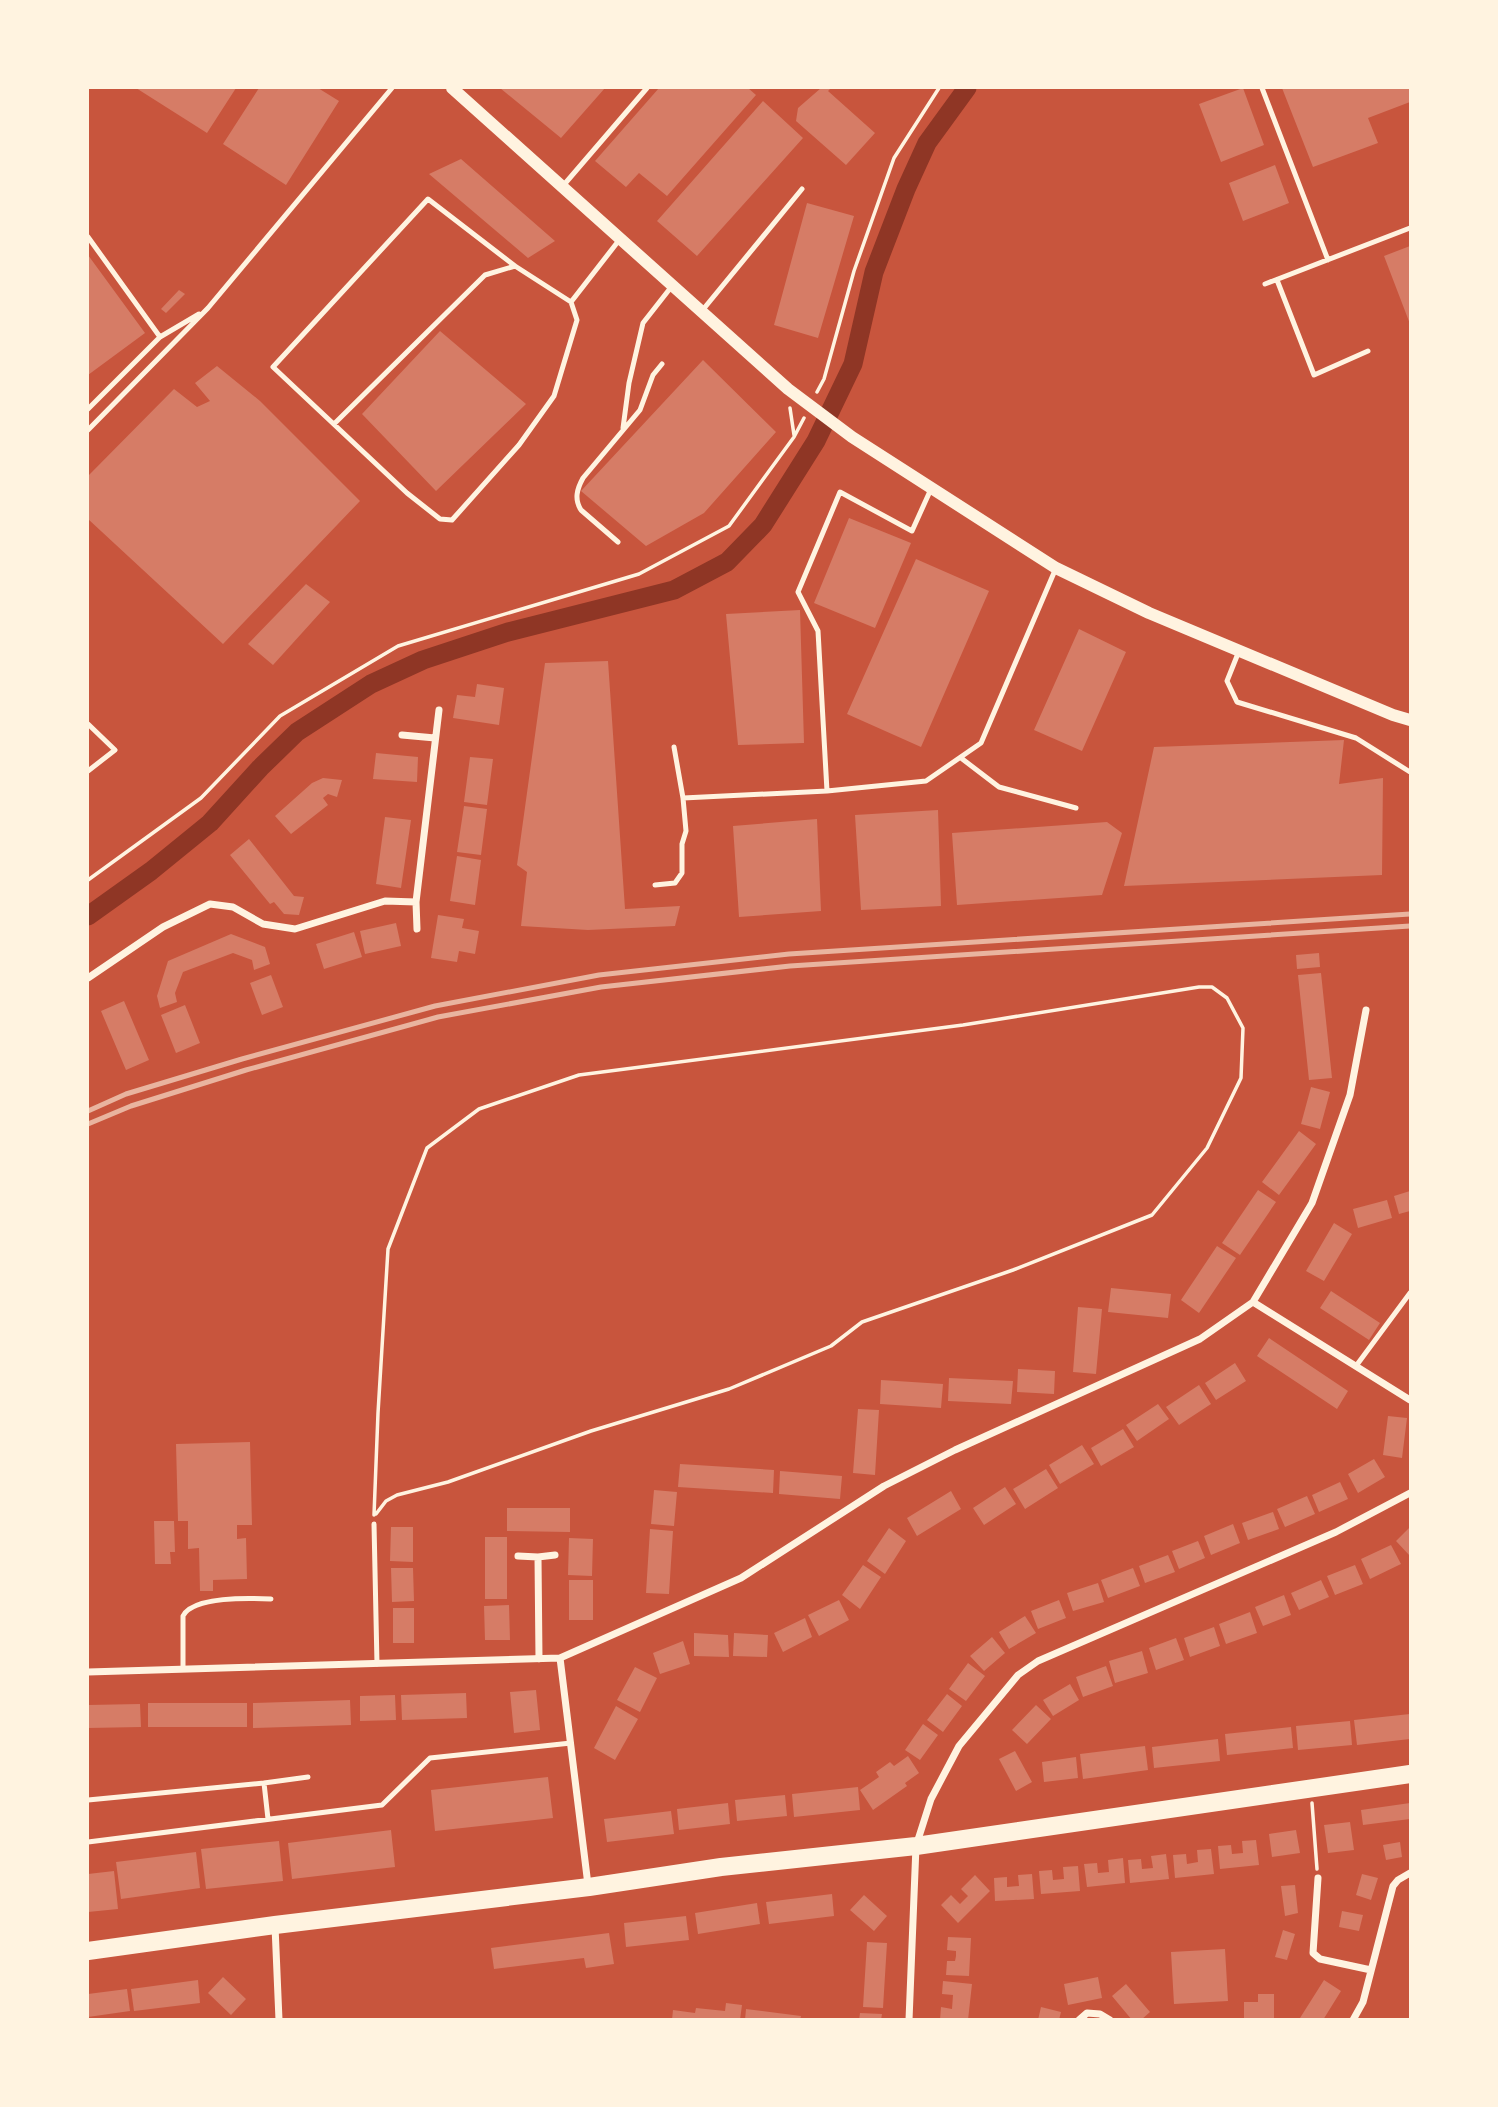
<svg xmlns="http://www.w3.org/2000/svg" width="1498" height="2107" viewBox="0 0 1498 2107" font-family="Montserrat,sans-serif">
<rect width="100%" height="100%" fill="#c8553d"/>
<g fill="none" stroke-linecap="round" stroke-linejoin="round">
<path stroke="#8f3625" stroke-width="19" d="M88 916 151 871 210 823 260 768 297 732 371 684 423 660 508 632 674 590 727 562 763 525 816 441 853 364 874 272 906 189 927 143 967 88"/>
</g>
<path fill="#d67c66" d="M136 88H236L207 133Z
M259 88H318L339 101 286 185 223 144Z
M500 88H605L561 138Z
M659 88H748L756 95 667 196 639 173 626 187 595 161Z
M821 88H831L828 91 875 133 846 165 796 121 798 108Z
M1243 88 1264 145 1221 162 1199 104Z
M1282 88H1410V102L1368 118 1378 143 1313 167Z
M763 101 803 138 697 256 657 221Z
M461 159 555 241 528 258 429 174Z
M1275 165 1289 203 1243 221 1229 183Z
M807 203 854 216 818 338 774 325Z
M1410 246V324L1384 256Z
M88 255 145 333 88 375Z
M179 290 185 294 166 313 161 309Z
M440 331 526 404 436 491 362 414Z
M703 360 776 432 704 513 646 546 581 491Z
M217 366 260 401 360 501 223 644 88 519V476L174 389 197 407 210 401 195 383Z
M849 518 911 543 875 628 814 603Z
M916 559 989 591 921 747 847 714Z
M306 584 330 602 273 665 248 644Z
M800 610 804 743 738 745 726 614Z
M1079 629 1126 652 1082 751 1034 730Z
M608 661 625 909 680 906 675 926 588 930 521 926 527 872 517 865 545 663Z
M477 684 504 688 499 725 453 718 457 695 475 697Z
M1344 740 1339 784 1383 778 1382 875 1124 886 1154 747Z
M376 753 418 757 417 782 373 779Z
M470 757 493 759 487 805 464 802Z
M323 778 342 780 337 797 328 794 323 798 328 805 291 834 275 816 312 783Z
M464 806 487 809 481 855 457 852Z
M938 810 941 906 861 910 855 815Z
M385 817 411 820 401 888 376 884Z
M817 819 821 911 739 917 733 826Z
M1107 822 1122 833 1102 895 957 905 952 833Z
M249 839 294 896 304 897 299 915 284 914 274 902 270 904 230 855Z
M457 856 481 860 475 905 450 901Z
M438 915 464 919 462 928 479 931 475 954 459 951 457 962 431 958Z
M396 923 401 946 365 954 360 931Z
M354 932 362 957 324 969 316 944Z
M231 934 265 947 270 964 254 970 252 960 233 953 183 972 175 993 177 1002 160 1008 157 996 168 961Z
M1319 953 1320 967 1297 969 1296 955Z
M1321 973 1332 1078 1309 1080 1298 975Z
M271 975 283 1007 262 1015 250 983Z
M124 1001 149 1060 126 1070 101 1011Z
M185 1005 200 1043 176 1053 161 1015Z
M1311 1087 1330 1092 1320 1129 1301 1124Z
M1299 1131 1316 1144 1279 1195 1262 1182Z
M1258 1190 1276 1202 1240 1255 1222 1243Z
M1410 1191V1211L1399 1214 1394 1196Z
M1387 1200 1392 1218 1358 1228 1353 1209Z
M1334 1223 1352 1234 1324 1281 1306 1271Z
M1217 1246 1236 1258 1199 1313 1181 1300Z
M1111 1288 1171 1294 1168 1318 1108 1312Z
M1331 1291 1380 1323 1369 1340 1320 1308Z
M1078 1307 1102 1309 1096 1374 1073 1372Z
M1269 1338 1348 1391 1337 1409 1257 1356Z
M1235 1363 1246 1381 1216 1400 1205 1383Z
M1018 1369 1055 1371 1054 1394 1017 1392Z
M949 1378 1013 1381 1011 1404 948 1401Z
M881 1380 943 1384 941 1408 880 1404Z
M1199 1385 1211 1404 1179 1425 1166 1407Z
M1158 1404 1169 1419 1137 1441 1126 1425Z
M858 1409 879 1410 875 1475 853 1473Z
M1388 1416 1407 1418 1402 1458 1383 1455Z
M1123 1429 1134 1447 1101 1466 1091 1448Z
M250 1442 252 1525H237V1539L246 1538 247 1579 213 1580V1591H200L199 1548 188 1549V1521H178L176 1444Z
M1082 1445 1094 1464 1060 1484 1049 1465Z
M1374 1459 1385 1477 1358 1493 1348 1474Z
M680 1464 774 1470 773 1493 678 1487Z
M1046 1469 1058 1488 1025 1509 1013 1489Z
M780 1471 842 1476 840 1499 779 1494Z
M1340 1482 1348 1499 1319 1512 1312 1495Z
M1005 1487 1016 1504 984 1525 973 1508Z
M654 1490 677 1492 674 1526 651 1524Z
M951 1491 961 1509 917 1536 907 1518Z
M1307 1496 1315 1514 1285 1527 1277 1509Z
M507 1508H570V1532L507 1531Z
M1273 1512 1279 1529 1248 1540 1242 1523Z
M154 1521H174L175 1552H170L171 1564H155Z
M1233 1524 1240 1543 1211 1555 1204 1536Z
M391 1527H413V1562L390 1561Z
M1410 1527V1556L1396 1541Z
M889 1528 906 1541 885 1574 867 1561Z
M650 1529 673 1531 669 1594 646 1593Z
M485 1537H507V1599H485Z
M569 1538 593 1539 592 1576 568 1575Z
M1198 1541 1205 1558 1179 1569 1172 1551Z
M1391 1545 1401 1564 1370 1579 1361 1559Z
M1168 1555 1175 1572 1145 1583 1139 1566Z
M863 1565 881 1577 860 1609 842 1595Z
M1355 1565 1363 1584 1335 1595 1327 1576Z
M391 1568H413L414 1601 392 1602Z
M1133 1568 1140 1586 1108 1598 1101 1580Z
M569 1580H593V1620H569Z
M1321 1580 1329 1597 1299 1610 1291 1593Z
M1098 1583 1104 1602 1073 1611 1067 1593Z
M1284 1595 1291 1615 1263 1626 1255 1607Z
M839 1600 849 1620 819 1636 808 1615Z
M1059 1600 1066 1618 1038 1629 1031 1611Z
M509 1605 510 1640H485L484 1606Z
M393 1608H414V1643H393Z
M1250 1612 1257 1633 1226 1644 1219 1624Z
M1025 1616 1036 1633 1009 1649 999 1632Z
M805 1618 812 1637 783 1652 774 1633Z
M1214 1627 1220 1646 1190 1657 1184 1638Z
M694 1633 728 1635 729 1657 694 1656Z
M734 1633 768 1635 767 1657 733 1656Z
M992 1637 1005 1653 984 1671 970 1656Z
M1176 1638 1184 1660 1156 1670 1149 1648Z
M683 1641 690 1664 660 1674 653 1653Z
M1142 1651 1148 1673 1115 1683 1109 1661Z
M968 1663 985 1676 966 1701 949 1689Z
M1106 1666 1113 1686 1083 1697 1076 1677Z
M635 1667 657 1678 640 1712 617 1700Z
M1070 1684 1079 1700 1053 1716 1043 1700Z
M536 1690 540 1730 514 1733 510 1692Z
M466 1693 467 1718 402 1720 401 1695Z
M947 1694 962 1706 943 1732 927 1720Z
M395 1695 396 1720 360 1721V1696Z
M350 1700 351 1725 253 1728V1703Z
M148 1703H247V1727H148Z
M140 1704 141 1727 88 1728V1705Z
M1036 1705 1051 1719 1027 1744 1012 1730Z
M616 1706 638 1719 615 1760 594 1748Z
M1410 1714V1739L1357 1745 1354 1720Z
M1350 1721 1352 1745 1298 1750 1296 1726Z
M923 1724 938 1735 920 1760 905 1750Z
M1291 1727 1293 1748 1227 1755 1225 1734Z
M1218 1739 1220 1761 1154 1768 1152 1747Z
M1145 1746 1148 1770 1083 1779 1080 1754Z
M1015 1751 1032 1782 1016 1791 999 1759Z
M908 1756 919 1773 905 1783 907 1786 873 1810 860 1790 879 1777 876 1772 890 1762 894 1766Z
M1076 1757 1078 1778 1044 1782 1042 1762Z
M548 1777 553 1818 435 1831 431 1790Z
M858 1787 860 1810 794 1817 792 1794Z
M785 1795 787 1816 737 1821 735 1800Z
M728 1803 730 1824 679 1830 677 1809Z
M1410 1803V1819L1363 1825 1361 1810Z
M671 1811 674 1834 607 1842 604 1819Z
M1350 1822 1354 1850 1328 1853 1324 1825Z
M391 1830 395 1867 292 1879 288 1843Z
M1296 1830 1300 1853 1272 1857 1269 1834Z
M1256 1840 1259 1865 1220 1869 1218 1846 1231 1845 1232 1854 1243 1853 1242 1841Z
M279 1841 283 1881 206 1889 201 1849Z
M1400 1842 1402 1857 1386 1860 1383 1845Z
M1211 1849 1214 1874 1175 1878 1173 1855 1186 1854 1187 1864 1198 1862 1197 1850Z
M196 1852 200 1888 121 1899 116 1862Z
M1166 1854 1169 1879 1130 1883 1128 1860 1141 1859 1142 1869 1153 1868 1151 1856Z
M1123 1858 1125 1883 1087 1887 1084 1864 1097 1863 1098 1873 1109 1872 1108 1860Z
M1078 1866 1080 1891 1041 1894 1039 1871 1052 1870 1053 1880 1064 1879 1063 1867Z
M114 1871 118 1909 88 1912V1874Z
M1032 1874 1034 1899 995 1901 994 1878 1007 1877V1887L1019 1886 1018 1875Z
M1362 1874 1378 1878 1371 1900 1356 1895Z
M975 1875 990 1891 958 1923 941 1905 951 1895 960 1904 968 1896 961 1889Z
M1295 1885 1298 1913 1285 1916 1281 1886Z
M832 1894 834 1916 769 1924 766 1902Z
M864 1895 887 1916 874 1931 850 1910Z
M757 1903 760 1924 698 1934 695 1913Z
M1342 1911 1363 1915 1359 1931 1339 1927Z
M686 1916 689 1940 626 1947 624 1923Z
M1283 1930 1295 1934 1287 1960 1275 1957Z
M609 1933 614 1964 586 1968 584 1958 494 1969 491 1948Z
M948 1937 971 1938 969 1976 946 1975 947 1961H955L956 1956V1951L947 1950Z
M867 1942 887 1943 883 2008 863 2007Z
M1225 1949 1228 2001 1174 2004 1171 1952Z
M223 1977 246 1999 231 2015 208 1993Z
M1098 1977 1102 1998 1068 2005 1064 1984Z
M198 1980 200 2003 134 2011 131 1989Z
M1324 1980 1341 1991 1323 2020H1302L1300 2018Z
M943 1981 972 1984 968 2020H940L941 2007 952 2009 953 1995 942 1994Z
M1126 1984 1150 2012 1141 2020H1132L1112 1996Z
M127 1989 130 2011 88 2017V1994Z
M1258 1994H1274V2020H1244V2002H1258Z
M726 2003 742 2005 740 2020H672L673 2010 695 2013 696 2008 725 2011Z
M1041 2007 1061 2012 1059 2020H1038Z
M746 2009 801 2016 800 2020H745Z
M860 2013 882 2014 881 2020H859Z"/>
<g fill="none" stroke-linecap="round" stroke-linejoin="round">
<path stroke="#fff3e0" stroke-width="3.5" d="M817 392 824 379 854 271 894 158 939 88
M790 408 794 435
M88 880 201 798 280 716 398 646 639 574 729 526 794 437 804 418
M374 1515 378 1413 388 1249 427 1148 479 1109 579 1075 963 1025 1199 987H1212L1227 998 1243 1028 1241 1078 1207 1148 1152 1215 1013 1270 862 1322 831 1346 729 1389 591 1431 448 1482 397 1495 386 1501 376 1514
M1312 1803 1317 1869"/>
<path stroke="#fff3e0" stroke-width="5" d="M1262 88 1328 260
M562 187 647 88
M88 237 160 337
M515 266 428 199 273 367 407 493 440 519 452 520 519 445 554 396 577 320 571 302 620 239
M1277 280 1314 375 1368 351
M1265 284 1410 228
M701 312 802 189
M88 409 160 337 199 314
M334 424 485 275 515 266 571 302
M623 428 629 383 643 323 672 286
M88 430 208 308 392 88
M618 542 581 510C574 499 577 489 583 478L640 410 653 375 662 364
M1239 651 1227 681 1237 702 1356 738 1410 772
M88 724 115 750 88 771
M961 758 999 787 1076 808
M827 791 818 631 798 592 840 492 912 531 931 489
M683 798 827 791 926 781 981 743 1056 568
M655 885 675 883 682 873V844L686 831 683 798 674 747
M1356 1366 1410 1293
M374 1524 377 1664
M183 1669V1616C193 1596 251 1598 271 1599
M264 1783 308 1777
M88 1800 264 1783 268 1819
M88 1842 382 1805 430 1758 571 1743"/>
<path stroke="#fff3e0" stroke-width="7" d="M402 735 435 738
M417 929 416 902 439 710
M88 978 163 927 210 904 233 907 263 924 295 929 385 901 416 902
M1253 1302 1410 1400
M518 1556 538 1557
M539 1659 538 1557 555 1555
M88 1672 560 1658
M1318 1878 1313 1953 1320 1959 1371 1970
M588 1885 560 1658 741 1578 884 1486 955 1450 1200 1339 1253 1302 1312 1203 1350 1095 1366 1010
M275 1926 279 2020
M909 2020 916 1846 931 1799 959 1746 1018 1675 1038 1661 1336 1532 1410 1493
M1079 2020 1087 2013 1100 2014 1110 2020
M1353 2020 1363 2002 1393 1886 1398 1880 1410 1873"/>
<path stroke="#fff3e0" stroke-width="12" d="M452 88 788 389 852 437 1056 568 1149 613 1393 715 1410 720"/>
<path stroke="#fff3e0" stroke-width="18" d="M88 1951 275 1925 589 1887 721 1867 916 1846 1410 1774"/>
<path stroke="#e9b49f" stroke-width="5" d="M88 1111 126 1094 242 1059 435 1006 599 975 789 954 1410 914
M88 1124 131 1106 246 1070 438 1017 601 987 790 966 1410 926"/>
</g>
<rect width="1498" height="2107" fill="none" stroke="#fff3e0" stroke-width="178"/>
</svg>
